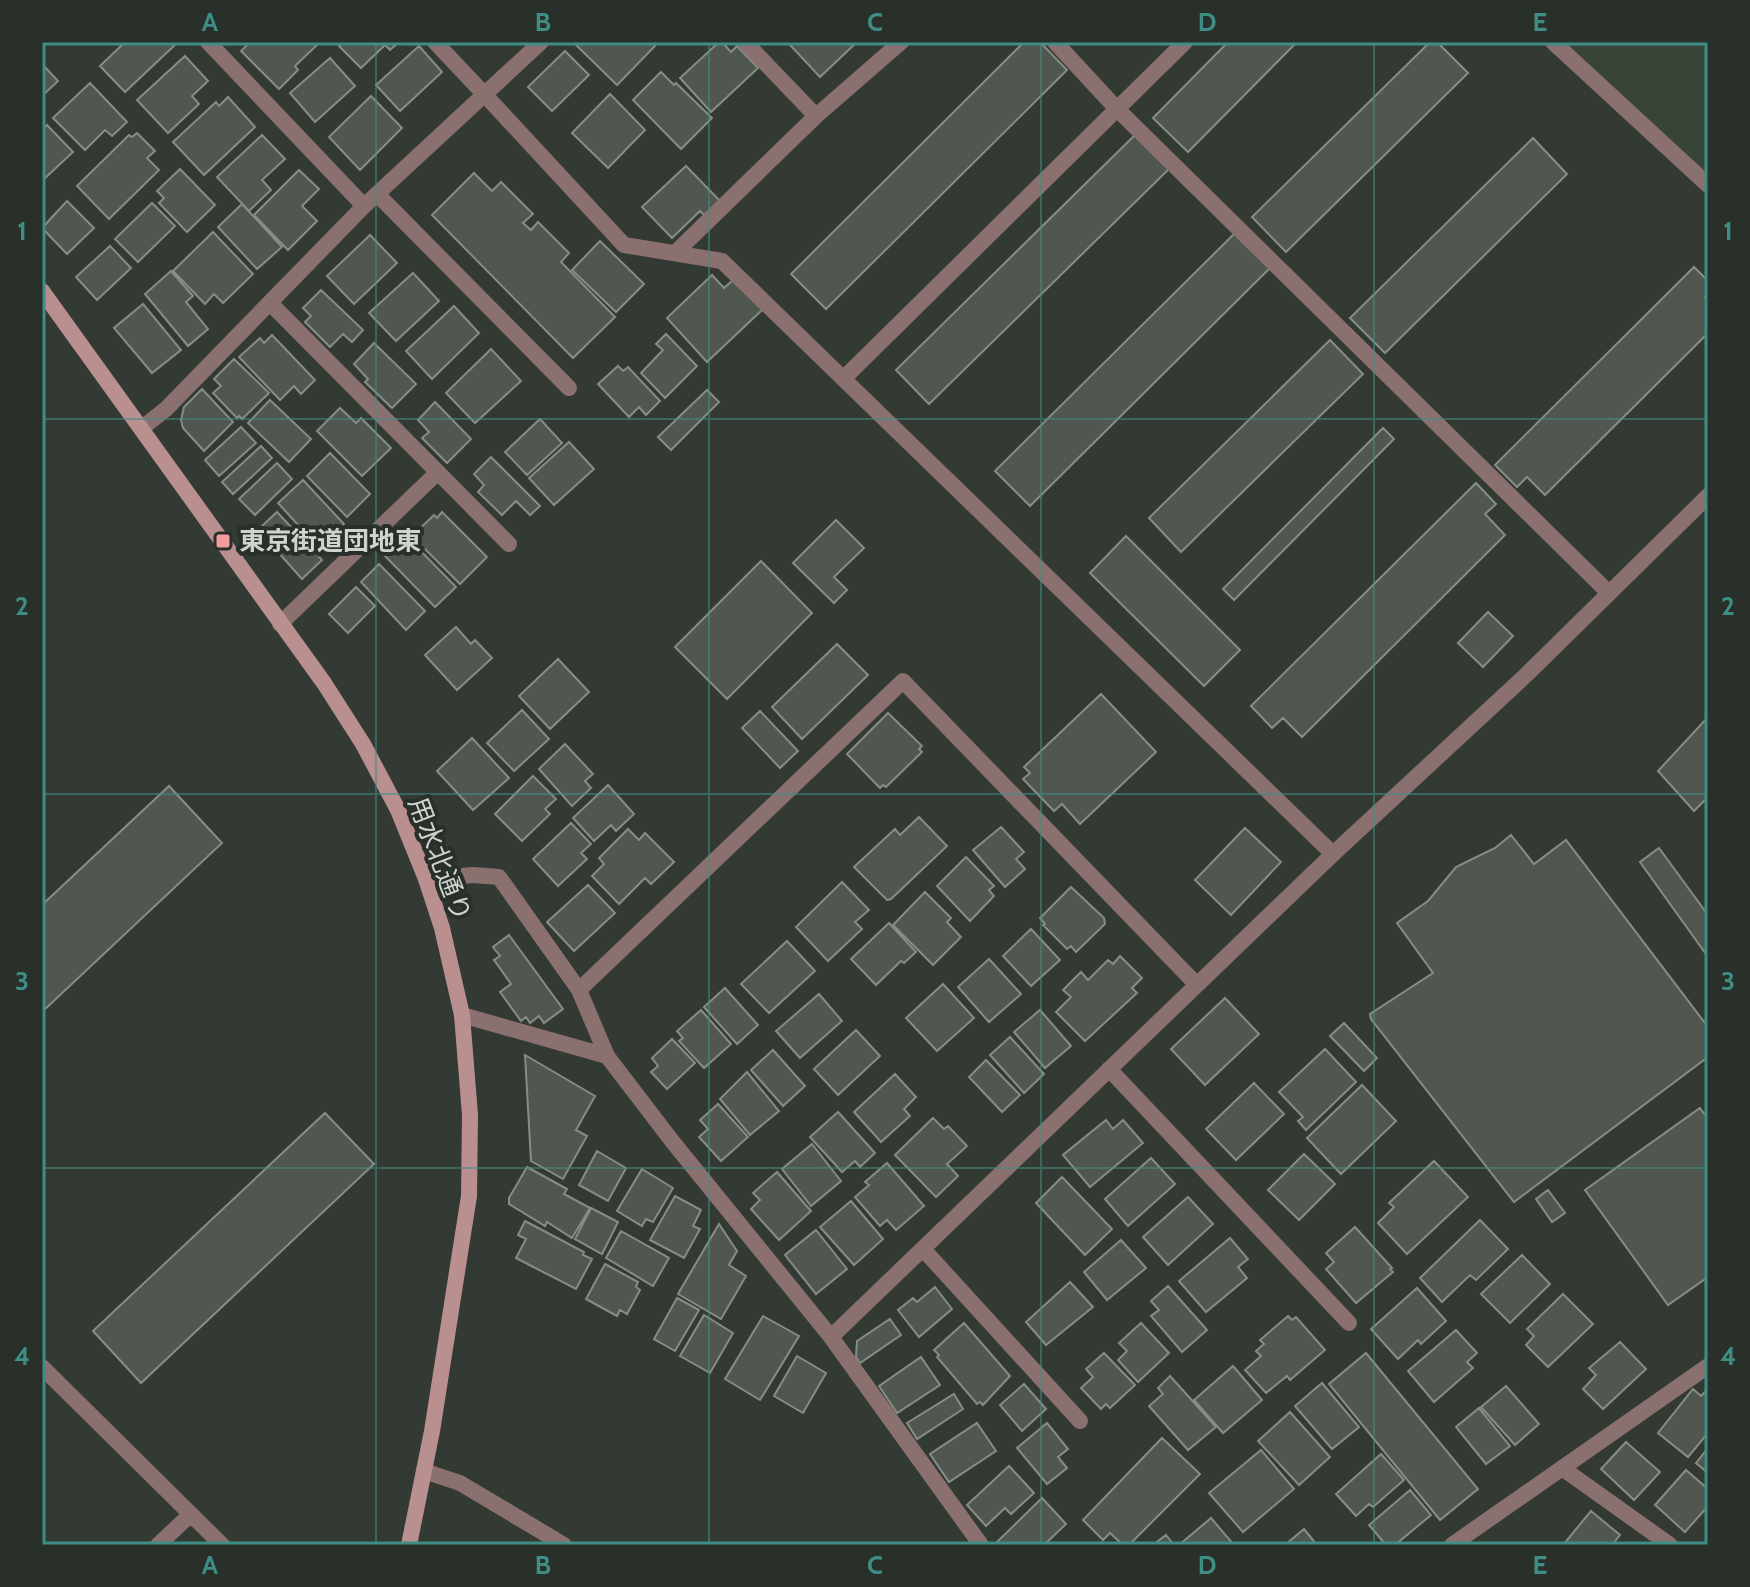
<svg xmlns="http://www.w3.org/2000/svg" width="1750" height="1587" viewBox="0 0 1750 1587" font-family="Cabin,'Noto Sans JP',sans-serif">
<rect width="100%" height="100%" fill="#333a33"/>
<path fill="#394439" d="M1557 42H1708V186Z"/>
<path fill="#505750" stroke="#868d86" stroke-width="2" d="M125 42H174L176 44 125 92 100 66Z
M250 42H314L317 45 295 66 298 70 279 89 241 51Z
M343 42H399L390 50 385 45 361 68 339 46Z
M579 42H652L655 46 617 85 576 45Z
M719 42H722L731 52 737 46 758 68 711 112 680 78Z
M794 42H857L820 77 790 45Z
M1024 42H1040L1067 70 826 309 791 274Z
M1228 42H1297L1188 152 1153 118Z
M1430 42H1437L1468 73 1286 252 1252 217Z
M419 46 442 72 400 111 376 85Z
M565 51 589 75 552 111 528 87Z
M185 56 208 81 192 96 199 104 168 133 137 100Z
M330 58 355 86 315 122 290 93Z
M42 64 58 81 42 96Z
M661 72 674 85 676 83 712 118 681 149 633 100Z
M90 83 127 122 112 136 105 130 85 150 53 118Z
M610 94 645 130 608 168 572 133Z
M371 96 402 128 360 170 329 137Z
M228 97 255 127 204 175 173 142 216 102 219 106Z
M47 125 73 152 42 181V130Z
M137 133 155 151 147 158 159 170 109 219 77 186 129 135 132 137Z
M1137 133 1170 168 929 404 896 370Z
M262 135 285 159 262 180 271 190 249 211 217 177Z
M1533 138 1567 174 1385 353 1350 318Z
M686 166 721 202 705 216 700 211 672 238 642 207Z
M180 169 215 205 187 232 159 203 164 198 157 191Z
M299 170 319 189 302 206 317 221 288 250 254 215Z
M474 173 492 191 501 182 533 214 523 223 531 230 538 222 569 253 561 262 615 317 573 358 432 215Z
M67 201 94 228 67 254 42 228Z
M152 203 175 226 138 262 115 239Z
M242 204 282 247 257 269 218 227Z
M213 232 253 274 223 303 214 294 205 304 173 271Z
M1235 233 1270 268 1030 506 995 471Z
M370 235 397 263 354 304 327 276Z
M600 241 644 284 616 312 572 270Z
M110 246 131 268 97 300 76 277Z
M1694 267 1708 281V294L1705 297 1708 300V333L1545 495 1527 477 1517 487 1495 465Z
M171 271 193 296 186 302 208 329 188 346 145 294Z
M413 273 439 301 396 341 369 313Z
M712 275 724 288 734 279 763 309 707 362 667 318Z
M321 290 363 330 352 342 343 334 330 347 305 322 311 316 303 308Z
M143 304 181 350 152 373 114 328Z
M454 306 479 333 432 379 406 351Z
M666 334 697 366 665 398 641 373 663 350 656 344Z
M272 335 315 380 301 394 294 386 280 400 239 357 260 338 264 343Z
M1330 340 1363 374 1181 552 1149 518Z
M374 343 416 384 392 408 365 382 368 379 354 364Z
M491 349 521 381 475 423 446 393Z
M234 359 269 393 242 419 239 416 237 418 213 393 221 386 214 379Z
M618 366 623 371 628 367 660 401 646 415 639 407 629 417 598 384Z
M202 389 233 422 204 451 183 428 181 420 184 407Z
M707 390 719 402 671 450 658 437Z
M270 400 311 439 289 462 248 423Z
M435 402 471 439 447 463 422 438 429 432 418 420Z
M340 408 356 423 361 418 391 448 362 476 317 431Z
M540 419 562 443 527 475 505 452Z
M241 427 256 443 219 476 205 460Z
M1383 428 1394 439 1234 600 1223 589Z
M569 442 594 469 554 505 529 478Z
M261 446 272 458 233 494 222 482Z
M330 453 370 494 347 517 307 476Z
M491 457 540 506 530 515 516 501 502 515 478 492 484 485 474 474Z
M277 463 292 479 255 515 239 499Z
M303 480 344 524 319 548 278 503Z
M1476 483 1496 504 1485 514 1505 535 1302 737 1283 718 1272 728 1251 706Z
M277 512 322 560 302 579 269 542 273 538 262 526Z
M442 512 487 557 460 584 412 536 434 515 437 518Z
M836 520 864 548 834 577 847 590 834 603 793 563Z
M406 536 456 587 435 607 385 556Z
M1126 536 1240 650 1204 686 1090 573Z
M761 561 812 613 727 699 675 647Z
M379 564 425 611 406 630 361 582Z
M356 587 375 606 348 633 329 614Z
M1488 612 1513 636 1483 667 1458 643Z
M456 627 471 644 475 640 492 658 457 690 425 655Z
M837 644 868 675 802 739 772 707Z
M558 659 589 692 550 729 519 696Z
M1101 694 1156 752 1080 824 1062 804 1054 811 1023 779 1030 773 1024 767Z
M522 710 549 739 514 771 487 743Z
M760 711 798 751 780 768 742 728Z
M888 713 922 746 919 749 922 752 886 787 883 785 880 788 847 754Z
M1708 717V797L1694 811 1658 771Z
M472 738 509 778 473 810 437 771Z
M565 744 593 774 585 781 591 788 572 806 539 769Z
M533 776 556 799 545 809 550 814 522 841 495 814Z
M608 785 634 814 616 831 611 825 594 841 573 818Z
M169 786 222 843 42 1012V905Z
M919 817 947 846 891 899 887 900 854 867 895 829 900 835Z
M571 823 591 844 581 853 587 859 558 886 533 859Z
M1001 827 1024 852 1016 859 1025 869 1005 887 973 850Z
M1245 828 1281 862 1231 915 1195 880Z
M628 829 639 840 645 833 674 862 651 884 645 878 619 904 592 876 604 864 599 858Z
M1511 835 1534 864 1566 840 1708 1027V1057L1514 1202 1371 1019 1370 1014 1433 973 1397 923 1428 901 1456 867 1495 848Z
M1659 848 1708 915V957L1640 862Z
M966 857 994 886 989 890 994 896 970 921 937 886Z
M842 882 869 910 855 922 862 929 828 961 796 927Z
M588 885 615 913 574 951 547 922Z
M1071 887 1104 918 1105 924 1076 952 1071 946 1067 949 1043 925 1045 924 1040 918Z
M925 892 951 918 947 922 961 937 933 965 893 925Z
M889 923 916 952 904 963 901 961 876 985 851 959Z
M1031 929 1060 960 1031 986 1003 956Z
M509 935 563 1009 544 1023 539 1016 530 1023 526 1017 521 1021 500 992 511 984 494 960 500 956 493 947Z
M787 941 815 971 769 1013 741 984Z
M1120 956 1142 978 1132 988 1137 993 1085 1041 1056 1012 1071 997 1063 990 1081 972 1088 980 1108 960 1113 964Z
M989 959 1021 994 989 1022 958 987Z
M943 984 974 1018 937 1051 906 1018Z
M725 988 758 1025 737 1044 704 1007Z
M819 994 842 1021 800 1058 776 1031Z
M1225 998 1259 1034 1205 1085 1171 1049Z
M701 1010 731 1044 704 1068 679 1041 683 1038 677 1031Z
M1040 1010 1071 1046 1045 1068 1014 1032Z
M1344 1023 1377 1058 1364 1071 1330 1036Z
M856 1030 880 1056 838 1095 814 1069Z
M1010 1037 1044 1074 1024 1093 990 1055Z
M672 1039 695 1063 667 1089 651 1072 658 1066 652 1058Z
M1325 1049 1356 1082 1306 1130 1298 1121 1303 1117 1279 1092Z
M773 1050 805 1086 783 1106 751 1070Z
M525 1055 595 1096 576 1130 587 1136 563 1179 531 1161Z
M986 1060 1020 1095 1002 1112 969 1077Z
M747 1072 779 1111 750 1135 720 1099Z
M895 1074 916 1097 904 1109 910 1116 881 1142 854 1112Z
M1254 1083 1284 1114 1236 1160 1206 1129Z
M1362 1085 1396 1121 1341 1174 1307 1138Z
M718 1104 748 1137 721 1161 699 1137 708 1129 700 1120Z
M1700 1108 1708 1119V1277L1668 1305 1585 1190Z
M838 1112 875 1153 860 1167 855 1161 842 1172 810 1137Z
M325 1113 374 1164 141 1383 93 1331Z
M933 1118 944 1129 948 1126 967 1146 947 1164 958 1176 936 1197 895 1155Z
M1106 1120 1113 1129 1123 1120 1143 1143 1090 1187 1063 1155Z
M812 1144 841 1181 811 1206 782 1169Z
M597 1151 626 1168 608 1201 579 1185Z
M1304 1154 1335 1184 1299 1220 1268 1190Z
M1151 1158 1175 1184 1128 1226 1105 1199Z
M1434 1161 1468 1197 1407 1254 1378 1223 1394 1207 1389 1203Z
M887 1163 924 1206 896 1230 887 1220 880 1226 855 1197 869 1185 865 1182Z
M527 1167 567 1189 564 1194 590 1208 572 1238 547 1222 545 1226 509 1204V1198Z
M642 1169 673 1188 653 1222 646 1219 642 1226 617 1211Z
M777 1172 811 1211 779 1240 751 1209 760 1200 753 1193Z
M1062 1177 1112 1229 1085 1255 1036 1203Z
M1548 1190 1565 1213 1552 1222 1536 1199Z
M675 1196 701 1210 693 1226 700 1229 684 1258 650 1240Z
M1188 1197 1213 1224 1168 1265 1143 1237Z
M851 1201 883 1239 854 1265 820 1227Z
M591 1208 618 1222 602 1254 575 1239Z
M1480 1220 1508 1249 1476 1280 1470 1275 1442 1302 1420 1278Z
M525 1221 584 1252 583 1255 592 1259 576 1289 516 1258 526 1239 518 1235Z
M719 1224 737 1251 729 1265 746 1276 721 1319 678 1294Z
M1355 1227 1392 1268 1390 1269 1393 1272 1356 1303 1326 1269 1334 1262 1326 1253Z
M816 1230 847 1269 816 1294 785 1255Z
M621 1231 669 1258 653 1286 606 1258Z
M1230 1238 1248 1259 1238 1267 1247 1278 1206 1312 1179 1281Z
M1121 1240 1146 1268 1107 1300 1084 1272Z
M1522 1255 1550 1284 1510 1323 1481 1294Z
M605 1264 638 1282 636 1287 640 1290 627 1314 620 1310 617 1316 586 1299Z
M1070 1282 1093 1307 1046 1345 1026 1322Z
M1168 1286 1207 1330 1182 1352 1151 1316 1159 1310 1151 1301Z
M935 1287 952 1309 919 1337 898 1310 913 1298 917 1302Z
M1417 1288 1446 1321 1421 1344 1418 1340 1398 1359 1371 1329Z
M1563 1294 1593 1324 1548 1367 1526 1345 1534 1336 1527 1329Z
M677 1298 699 1310 675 1351 654 1339Z
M704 1315 733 1333 710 1373 680 1356Z
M763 1316 799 1336 760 1400 725 1379Z
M1288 1316 1292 1320 1296 1317 1325 1350 1290 1380 1287 1376 1266 1393 1245 1370 1261 1356 1256 1351 1264 1344 1260 1340Z
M890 1319 901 1335 860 1363 856 1357 857 1341Z
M964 1323 1010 1376 983 1405 980 1402 977 1404 937 1357 939 1355 934 1350Z
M1141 1323 1169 1353 1138 1382 1118 1360 1127 1351 1119 1343Z
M1456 1330 1477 1353 1467 1362 1473 1368 1434 1402 1408 1371Z
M1620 1342 1646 1369 1603 1409 1583 1389 1596 1375 1589 1368Z
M1104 1353 1135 1385 1110 1408 1106 1404 1101 1409 1081 1388 1093 1377 1086 1369Z
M1366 1353 1478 1489 1440 1520 1329 1384Z
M797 1356 826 1373 803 1413 774 1396Z
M921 1357 940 1385 897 1413 879 1386Z
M1233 1366 1262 1400 1223 1433 1194 1400Z
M1170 1376 1216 1427 1188 1450 1149 1406 1163 1394 1158 1388Z
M1322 1383 1359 1427 1332 1449 1295 1406Z
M1024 1384 1046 1409 1022 1431 1000 1405Z
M1506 1386 1539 1424 1515 1445 1481 1407Z
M1693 1389 1701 1396 1706 1391 1708 1393V1433L1688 1457 1658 1433Z
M954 1394 963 1409 917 1439 907 1423Z
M1479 1408 1510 1446 1486 1464 1456 1427Z
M1290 1412 1330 1457 1299 1485 1258 1441Z
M977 1423 996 1451 949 1482 930 1454Z
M1047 1423 1068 1449 1058 1457 1067 1468 1047 1484 1017 1448Z
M1162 1438 1200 1474 1129 1545H1123L1110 1533 1103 1540 1083 1520Z
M1626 1442 1660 1472 1634 1500 1601 1469Z
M1708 1448V1473L1696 1463Z
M1261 1450 1294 1489 1243 1532 1209 1493Z
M1381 1454 1404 1480 1373 1507 1369 1504 1356 1516 1336 1494Z
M1009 1466 1034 1493 1011 1514 1005 1508 986 1526 967 1505Z
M1686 1470 1708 1489V1506L1685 1532 1655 1505Z
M1410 1490 1431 1515 1395 1545H1386L1369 1525Z
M1042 1498 1066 1524 1044 1545H994Z
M1591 1511 1620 1535 1612 1545H1563Z
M1211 1518 1234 1545H1179Z
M1304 1529 1317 1545H1285Z
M1166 1535 1174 1545H1153Z"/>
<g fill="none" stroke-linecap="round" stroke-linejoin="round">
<path stroke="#8b7070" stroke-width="16" d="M745 42 816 116
M1055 42 1116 108 1609 593
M1553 42 1708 185
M485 95 624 245 722 261 1333 854
M675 253 816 116 901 42
M843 379 1185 42"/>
<path stroke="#8b7070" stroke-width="16" d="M208 42 364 206
M435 42 485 95
M377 194 569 388
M270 303 509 544
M142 428 166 409 364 206 541 42
M280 624 438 472
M426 879 473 875 499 877 579 990 607 1056 672 1141 831 1337 981 1545
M579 990 903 681 1197 985
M462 1015 607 1056
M1109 1069 1349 1323
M923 1249 1080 1421
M831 1337 1333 854 1526 675 1708 496
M42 1367 222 1545
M1562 1468 1670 1545
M424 1471 460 1483 564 1545
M158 1545 191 1514
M1452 1545 1708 1366"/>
<path stroke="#b98f8f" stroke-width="16" d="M42 291 324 683 363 744 398 810 426 879 442 928 462 1015 470 1115 469 1196 432 1431 409 1545"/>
</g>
<path fill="none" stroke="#3f8e86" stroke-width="2" stroke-opacity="0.55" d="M376 42V1545M709 42V1545M1041 42V1545M1374 42V1545M42 419H1708M42 794H1708M42 1168H1708"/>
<rect fill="#f59b9d" stroke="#293029" stroke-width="3" x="215" y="533" width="16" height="16" rx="4"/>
<g text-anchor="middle" stroke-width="8" stroke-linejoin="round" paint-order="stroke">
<g font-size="26" font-weight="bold" fill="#d0d4d0" stroke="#293029" text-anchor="start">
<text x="239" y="550">東京街道団地東</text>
</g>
<g font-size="26" fill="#d0d4d0" stroke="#293029">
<text transform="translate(440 859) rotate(69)" y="9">用水北通り</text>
</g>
</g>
<rect width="1750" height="1587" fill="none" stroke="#293029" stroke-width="88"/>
<rect x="44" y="44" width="1662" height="1499" fill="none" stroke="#3f8e86" stroke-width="3"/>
<g font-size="26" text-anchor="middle" font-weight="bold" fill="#3f8e86">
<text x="210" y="31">A</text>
<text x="543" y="31">B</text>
<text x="875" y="31">C</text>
<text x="1207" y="31">D</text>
<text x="1540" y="31">E</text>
<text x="22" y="240">1</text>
<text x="1728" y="240">1</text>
<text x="22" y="615">2</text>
<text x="1728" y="615">2</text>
<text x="22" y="990">3</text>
<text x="1728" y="990">3</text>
<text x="22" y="1365">4</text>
<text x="1728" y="1365">4</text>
<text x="210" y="1574">A</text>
<text x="543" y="1574">B</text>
<text x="875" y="1574">C</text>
<text x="1207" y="1574">D</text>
<text x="1540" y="1574">E</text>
</g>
</svg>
